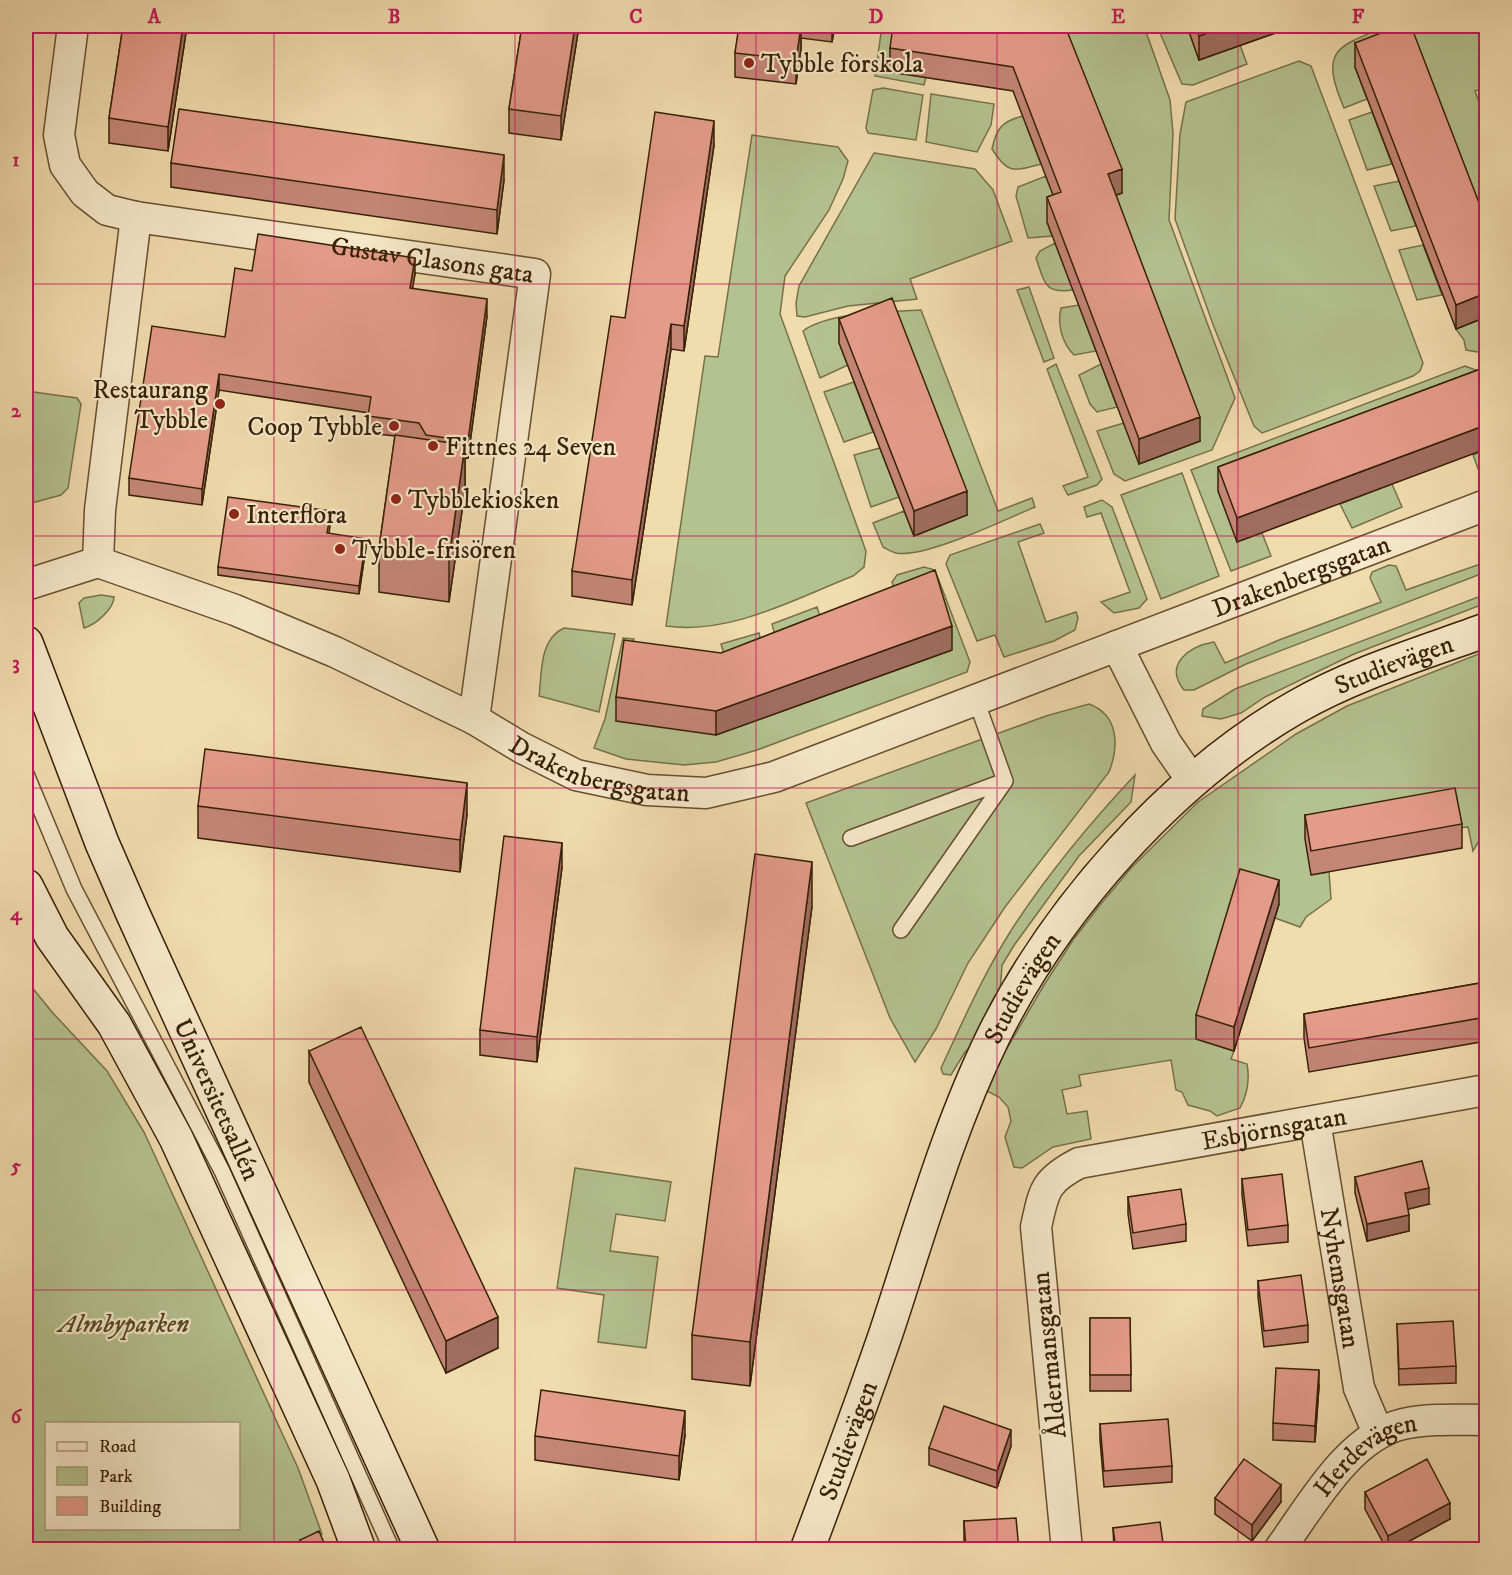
<svg xmlns="http://www.w3.org/2000/svg" width="1512" height="1575" viewBox="0 0 1512 1575" font-family="'IM FELL DW Pica',serif">
<rect width="100%" height="100%" fill="#f1dcae"/>
<filter id="stains"><feTurbulence type="fractalNoise" baseFrequency=".00333" numOctaves="4"/><feColorMatrix values="0 0 0 0 .2 0 0 0 0 .09 0 0 0 0 .02 0 0 0 .5 -.17"/></filter>
<radialGradient id="worn" r=".72"><stop offset=".6" stop-color="#630" stop-opacity="0"/><stop offset="1" stop-color="#630" stop-opacity=".3"/></radialGradient>
<path fill="#b4c28f" stroke="#76714a" stroke-width="1.5" fill-rule="evenodd" d="M882 26H897L890 72 926 77 924 85 875 76Z
M1006 26H1144L1170 100 1173 133 1169 220 1235 398 1212 450 1125 481 1114 474 1097 431 1124 423 1139 463 1200 441 1108 198 1122 193Z
M1157 26H1187L1199 60 1240 45 1247 64 1193 85 1182 84Z
M1388 26 1397 51 1355 67 1367 99 1344 108C1318 48 1339 46 1388 26Z
M1400 26H1486V87L1475 91 1486 121V245Z
M1299 61 1311 66 1423 363 1420 371 1413 376 1262 433 1254 426 1214 327 1175 219 1180 134 1186 102Z
M883 88 923 95 916 140 868 133 866 128 873 90Z
M931 94 994 104 991 125 977 152 926 142Z
M1372 112 1392 164 1367 170 1349 120Z
M1023 116 1041 164C1014 171 1008 175 992 149 996 129 1002 121 1023 116Z
M752 135 838 147 848 161 843 179 829 210 785 276 780 314 866 551 864 567 853 576C794 599 731 635 666 626L705 356 718 357Z
M874 153 975 169 993 190 1012 241 910 279 917 299 848 306 805 317 797 316 796 303 799 286Z
M1046 176 1061 216 1047 222 1052 236 1028 238 1016 196 1018 187Z
M1399 181 1416 226 1391 231 1374 186Z
M1055 243 1073 290C1044 294 1045 283 1036 258L1040 251Z
M1423 245 1442 295 1417 300 1399 250Z
M1029 287 1054 358 1044 362 1017 290Z
M1079 305 1096 351 1074 355C1062 343 1057 324 1061 308Z
M921 310 998 511 1032 498 1035 507C1006 519 924 559 896 553 892 552 887 549 883 547L873 523 904 511 914 536 967 514 848 365 820 378 803 331C829 312 889 312 921 310Z
M1486 317V349L1478 352 1466 350 1464 340 1456 329Z
M1056 364 1102 479 1097 485 1068 495 1063 486 1088 477 1047 369Z
M1101 364 1117 407 1097 412 1090 404 1079 375Z
M1465 366 1486 374V403L1237 542 1262 533 1271 556 1231 571 1191 470Z
M854 382 873 432 844 442 824 392Z
M26 391 77 398 81 404 68 488 61 495 28 504H26Z
M880 448 899 497 871 507 854 455Z
M1486 450V476L1485 477 1480 474 1473 455Z
M1182 473 1219 576 1161 599 1121 495Z
M1392 484 1402 507 1352 528 1340 504Z
M1102 500 1112 507 1147 599 1139 608 1114 613 1101 602 1130 592 1101 513 1087 517 1084 507Z
M1040 524 1044 533 1018 542 1046 622 1076 612 1078 618 1075 630 1054 641 1004 657 995 635 977 641 946 564 950 555Z
M1486 562V572L1246 664 1194 690H1184C1163 664 1190 646 1214 642L1225 663 1279 640 1381 602 1370 578 1372 572 1389 565 1396 566 1406 590Z
M924 567 935 570 970 662 967 672 757 750 716 762 684 765 626 759 594 748 605 719 623 638 634 639 616 721 902 607 892 582 897 575Z
M1486 594V603L1354 654 1265 697 1241 713 1221 719 1202 716 1203 709 1235 689Z
M101 595 114 597C114 609 95 625 84 628L79 603 84 598Z
M817 607 826 636 780 654 772 624Z
M564 628 615 634 599 712 539 696C542 673 539 639 564 628Z
M759 633 765 660 730 674 721 644Z
M1486 651V829L1473 851 1468 827 1458 828 1311 875 1329 872 1331 899 1306 917 1300 927 1275 918 1196 1039 1234 1051 1231 1059 1247 1064C1250 1080 1248 1093 1240 1108L1217 1116 1210 1111 1188 1105 1182 1092 1176 1090 1171 1060 1079 1075 1081 1086 1062 1090 1067 1114 1087 1111 1091 1139 1053 1147 1022 1168 1014 1167 1005 1137 1011 1121 1008 1107 999 1097 975 1085 985 1066 1006 1050 1044 985 1073 940 1100 905 1132 867 1198 802 1296 734 1347 706Z
M1089 704C1119 715 1119 746 1109 772L1005 907 968 963 936 1029 915 1062 890 1018 806 803 1046 716Z
M1135 775 1131 802 1079 856 1015 944 1002 965 999 1007 984 1034 965 1052 951 1075 943 1074 941 1068C963 1021 984 973 1012 929 1047 875 1091 822 1135 775Z
M26 980 52 1012 107 1071 144 1132 298 1468 322 1534 291 1549H26ZM46 1424H238V1528H46Z
M575 1168 671 1182 665 1221 616 1214 610 1251 658 1257 646 1348 598 1342 604 1295 557 1288Z"/>
<g fill="none" stroke-linecap="round" stroke-linejoin="round">
<defs>
<path id="lane" d="M26 774 74 889 222 1171 392 1550
M851 838 1005 781 976 700
M901 930 1005 781"/>
<g id="street">
<path id="s1" d="M73 26 59 135 65 165 85 193 107 210 136 217 535 274 474 719"/>
<path id="s2" d="M98 562 235 610 335 652 474 719 522 748 576 775 647 790 706 793 774 777 1486 505"/>
<path d="M98 562 100 510 136 217"/>
<path d="M26 585 98 562"/>
<path d="M1117 646 1166 743 1193 782"/>
<path id="s3" d="M1315 1121 1359 1388 1378 1433"/>
<path id="s4" d="M1067 1550 1036 1227C1044 1191 1044 1181 1079 1163L1486 1090"/>
<path id="s5" d="M1279 1550C1311 1506 1348 1437 1403 1424 1430 1418 1459 1420 1486 1420"/>
</g>
<g id="secondary">
<path id="s6" d="M26 643 102 843 133 914 423 1550"/>
<path d="M26 886 52 937 114 1024 176 1138 333 1480 359 1550"/>
<path id="s7" d="M807 1550C834 1478 861 1406 886 1333 919 1234 947 1131 993 1037 1056 909 1171 779 1296 707 1355 673 1423 653 1486 630"/>
</g>
</defs>
<use href="#lane" stroke="#664f30" stroke-width="18"/>
<use href="#street" stroke="#664f30" stroke-width="33"/>
<use href="#secondary" stroke="#372006" stroke-width="36"/>
<use href="#lane" stroke="#f6e8ca" stroke-width="15"/>
<use href="#street" stroke="#f6e8ca" stroke-width="30"/>
<use href="#secondary" stroke="#f6e8ca" stroke-width="33"/>
</g>
<path fill="#c48677" stroke="#372006" stroke-width="1.5" d="M123 26H187L168 151 109 143V118Z
M522 26H579L561 140 509 133V109Z
M724 26H835L832 42 801 38V48L796 84 735 77V53L739 28Z
M1065 26 1122 193 1116 195 1200 441 1139 464 1047 222V197L1053 195 1013 91 890 72V48Z
M1187 26H1295L1199 60Z
M1355 43 1486 221V317L1456 329 1355 67Z
M714 145 684 351 671 349 632 605 572 596V571L625 318Z
M171 163 504 180 497 234 171 187Z
M252 271 415 274 412 288 487 316 468 458 465 457V490L449 602 379 592V548L395 436 368 433 369 413 219 390 202 505 129 495V478L225 337Z
M839 319 967 515 914 536 839 343Z
M1483 368 1237 542 1218 491V467Z
M331 520 329 533 366 547 359 594 218 575V567Z
M952 650 716 735 616 721V697Z
M198 806 467 814 460 872 198 838Z
M1305 815 1462 824V848L1311 875 1305 839Z
M562 867 537 1062 480 1055V1030Z
M1279 904 1234 1051 1196 1039V1015Z
M812 906 750 1386 692 1379V1335Z
M1486 982V1041L1309 1072 1304 1038V1014Z
M309 1051 498 1348 446 1373 309 1082Z
M1355 1177 1429 1204 1408 1209 1409 1231 1367 1241 1355 1193Z
M1242 1179 1288 1225V1242L1248 1246 1242 1195Z
M1128 1197 1186 1224V1241L1133 1249 1128 1214Z
M1258 1281 1308 1325V1342L1264 1347 1258 1297Z
M1090 1318H1130L1131 1391H1090Z
M1397 1324 1456 1366V1383L1399 1385Z
M1319 1386 1315 1442 1273 1440V1423Z
M1100 1424 1172 1466V1482L1104 1487 1100 1440Z
M685 1435 679 1480 535 1460V1436Z
M1011 1446 997 1488 929 1465V1448Z
M1365 1492 1450 1519 1393 1550H1387L1365 1509Z
M1215 1498 1281 1502 1252 1541 1215 1514Z
M964 1521 1019 1550H964Z
M1113 1528 1164 1550H1114Z
M300 1540 327 1550H301Z"/>
<path fill="#a06d61" stroke="#372006" stroke-width="1.5" d="M183 26H187L168 151V127Z
M575 26H579L561 140V116Z
M801 26V48L796 84V60Z
M832 26H835L832 42Z
M1227 26H1295L1199 60V36Z
M714 121V145L684 351V326Z
M504 155V180L497 234V210Z
M1122 169V193L1108 198V174Z
M415 258V274L410 304V288Z
M1486 293V317L1456 329V305Z
M487 299V316L468 458V441Z
M671 324V349L632 605V580Z
M219 374V390L202 505V489Z
M1200 417V441L1139 464V439Z
M1486 425V449L1237 542V518Z
M465 445V490L449 602V558Z
M967 491V515L914 536V511Z
M366 539V547L359 594V586Z
M952 626V650L716 735V711Z
M467 783V814L460 872V840Z
M562 843V867L537 1062V1037Z
M812 862V906L750 1386V1342Z
M1279 880V904L1234 1051V1027Z
M1429 1188V1204L1405 1210V1193Z
M1409 1215V1231L1367 1241V1224Z
M498 1317V1348L446 1373V1341Z
M1319 1370V1386L1315 1442V1426Z
M685 1411V1435L679 1480V1456Z
M1011 1430V1446L997 1488V1471Z
M1281 1485V1502L1252 1541V1525Z
M1450 1503V1519L1393 1550H1388V1536Z"/>
<path fill="#e49c8a" stroke="#372006" stroke-width="1.5" d="M123 26H183L168 127 109 118Z
M522 26H575L561 116 509 109Z
M739 26H801L796 60 735 53Z
M893 26H1065L1122 169 1108 174 1200 417 1139 439 1047 197 1061 192 1013 67 890 48Z
M1195 26H1227L1199 36Z
M1399 26H1411L1486 221V293L1456 305 1355 43Z
M179 109 504 155 497 210 171 163Z
M655 112 714 121 684 326 671 324 632 580 572 571 611 316 625 318Z
M258 234 415 258 410 288 487 299 468 441 426 435 419 423 368 416 371 397 219 374 202 489 129 478 152 326 225 337 235 268 252 271Z
M892 298 967 491 914 511 839 319Z
M1483 368 1486 379V425L1237 518 1218 467Z
M395 435 465 445 449 558 379 548Z
M228 497 331 511 327 533 366 539 359 586 218 567Z
M935 570 952 626 716 711 616 697 624 640 721 653Z
M205 749 467 783 460 840 198 806Z
M1455 788 1462 824 1311 851 1305 815Z
M504 836 562 843 537 1037 480 1030Z
M755 854 812 862 750 1342 692 1335Z
M1240 869 1279 880 1234 1027 1196 1015Z
M1486 982V1017L1309 1048 1304 1014Z
M361 1027 498 1317 446 1341 309 1051Z
M1422 1161 1429 1188 1405 1193 1409 1215 1367 1224 1355 1177Z
M1282 1174 1288 1225 1248 1230 1242 1179Z
M1181 1189 1186 1224 1133 1233 1128 1197Z
M1301 1275 1308 1325 1264 1331 1258 1281Z
M1090 1318H1130L1131 1375H1090Z
M1453 1321 1456 1366 1399 1369 1397 1324Z
M1276 1368 1319 1370 1315 1426 1273 1423Z
M541 1390 685 1411 679 1456 535 1436Z
M944 1406 1011 1430 997 1471 929 1448Z
M1168 1419 1172 1466 1104 1471 1100 1424Z
M1244 1459 1281 1485 1252 1525 1215 1498Z
M1427 1459 1450 1503 1388 1536 1365 1492Z
M1016 1518 1019 1550H966L964 1521Z
M1160 1522 1164 1550H1116L1113 1528Z
M319 1531 327 1550H305L300 1540Z"/>
<path fill="none" stroke="#c2185b" stroke-width="1.5" stroke-opacity="0.55" d="M274 26V1550M515 26V1550M756 26V1550M997 26V1550M1238 26V1550M26 284H1486M26 536H1486M26 788H1486M26 1039H1486M26 1290H1486"/>
<g fill="#8f2418" stroke="#f6e8ca" stroke-width="2">
<circle cx="749" cy="63" r="6"/>
<circle cx="220" cy="404" r="6"/>
<circle cx="394" cy="426" r="6"/>
<circle cx="433" cy="446" r="6"/>
<circle cx="396" cy="499" r="6"/>
<circle cx="234" cy="514" r="6"/>
<circle cx="340" cy="549" r="6"/>
</g>
<g text-anchor="middle" stroke-width="4.5" stroke-linejoin="round" paint-order="stroke">
<g font-size="26" fill="#372006" stroke="#f6e8ca" text-anchor="start">
<text x="761" y="72">Tybble förskola</text>
<text x="208" y="398" text-anchor="end">Restaurang<tspan x="208" dy="30">Tybble</tspan></text>
<text x="382" y="435" text-anchor="end">Coop Tybble</text>
<text x="445" y="455">Fittnes 24 Seven</text>
<text x="408" y="508">Tybblekiosken</text>
<text x="246" y="523">Interflora</text>
<text x="352" y="558">Tybble-frisören</text>
</g>
<g font-size="26" fill="#372006" stroke="#f6e8ca">
<text dy="9" stroke="none"><textPath href="#s1" startOffset="532">Gustav Clasons gata</textPath></text>
<text dy="9" stroke="none"><textPath href="#s2" startOffset="1290">Drakenbergsgatan</textPath></text>
<text dy="9" stroke="none"><textPath href="#s7" startOffset="1107">Studievägen</textPath></text>
<text dy="9" stroke="none"><textPath href="#s2" startOffset="546">Drakenbergsgatan</textPath></text>
<text dy="9" stroke="none"><textPath href="#s7" startOffset="603">Studievägen</textPath></text>
<text dy="9" stroke="none"><textPath href="#s6" startOffset="495">Universitetsallén</textPath></text>
<text dy="9" stroke="none"><textPath href="#s4" startOffset="604">Esbjörnsgatan</textPath></text>
<text dy="9" stroke="none"><textPath href="#s3" startOffset="159">Nyhemsgatan</textPath></text>
<text transform="translate(1048 1355) rotate(-96)" y="9">Åldermansgatan</text>
<text dy="9" stroke="none"><textPath href="#s7" startOffset="117">Studievägen</textPath></text>
<text dy="9" stroke="none"><textPath href="#s5" startOffset="132">Herdevägen</textPath></text>
</g>
<g font-size="26" font-style="italic" fill="#564828" stroke="#f6e8ca">
<text x="124" y="1332">Almbyparken</text>
</g>
</g>
<rect width="1512" height="1575" fill="none" stroke="#f1dcae" stroke-width="66"/>
<rect x="45" y="1422" width="195" height="108" fill="#f6e8ca" stroke="#aa987c" stroke-width="1.5"/>
<rect x="57" y="1442" width="30" height="9" fill="#f6e8ca" stroke="#aa987c" stroke-width="1.5"/>
<text x="99" y="1452" font-size="18" fill="#372006">Road</text>
<rect x="57" y="1467" width="30" height="18" fill="#b4c28f" stroke="#aa987c" stroke-width="1.5"/>
<text x="99" y="1482" font-size="18" fill="#372006">Park</text>
<rect x="57" y="1497" width="30" height="18" fill="#e49c8a" stroke="#aa987c" stroke-width="1.5"/>
<text x="99" y="1512" font-size="18" fill="#372006">Building</text>
<rect x="33" y="33" width="1446" height="1509" fill="none" stroke="#c2185b" stroke-width="2"/>
<g font-size="20" text-anchor="middle" font-weight="bold" fill="#c2185b">
<text x="154" y="23">A</text>
<text x="394" y="23">B</text>
<text x="636" y="23">C</text>
<text x="876" y="23">D</text>
<text x="1118" y="23">E</text>
<text x="1358" y="23">F</text>
<text x="16" y="166">1</text>
<text x="16" y="417">2</text>
<text x="16" y="669">3</text>
<text x="16" y="920">4</text>
<text x="16" y="1172">5</text>
<text x="16" y="1423">6</text>
</g>
<rect width="100%" height="100%" filter="url(#stains)"/>
<rect width="100%" height="100%" fill="url(#worn)"/>
</svg>
